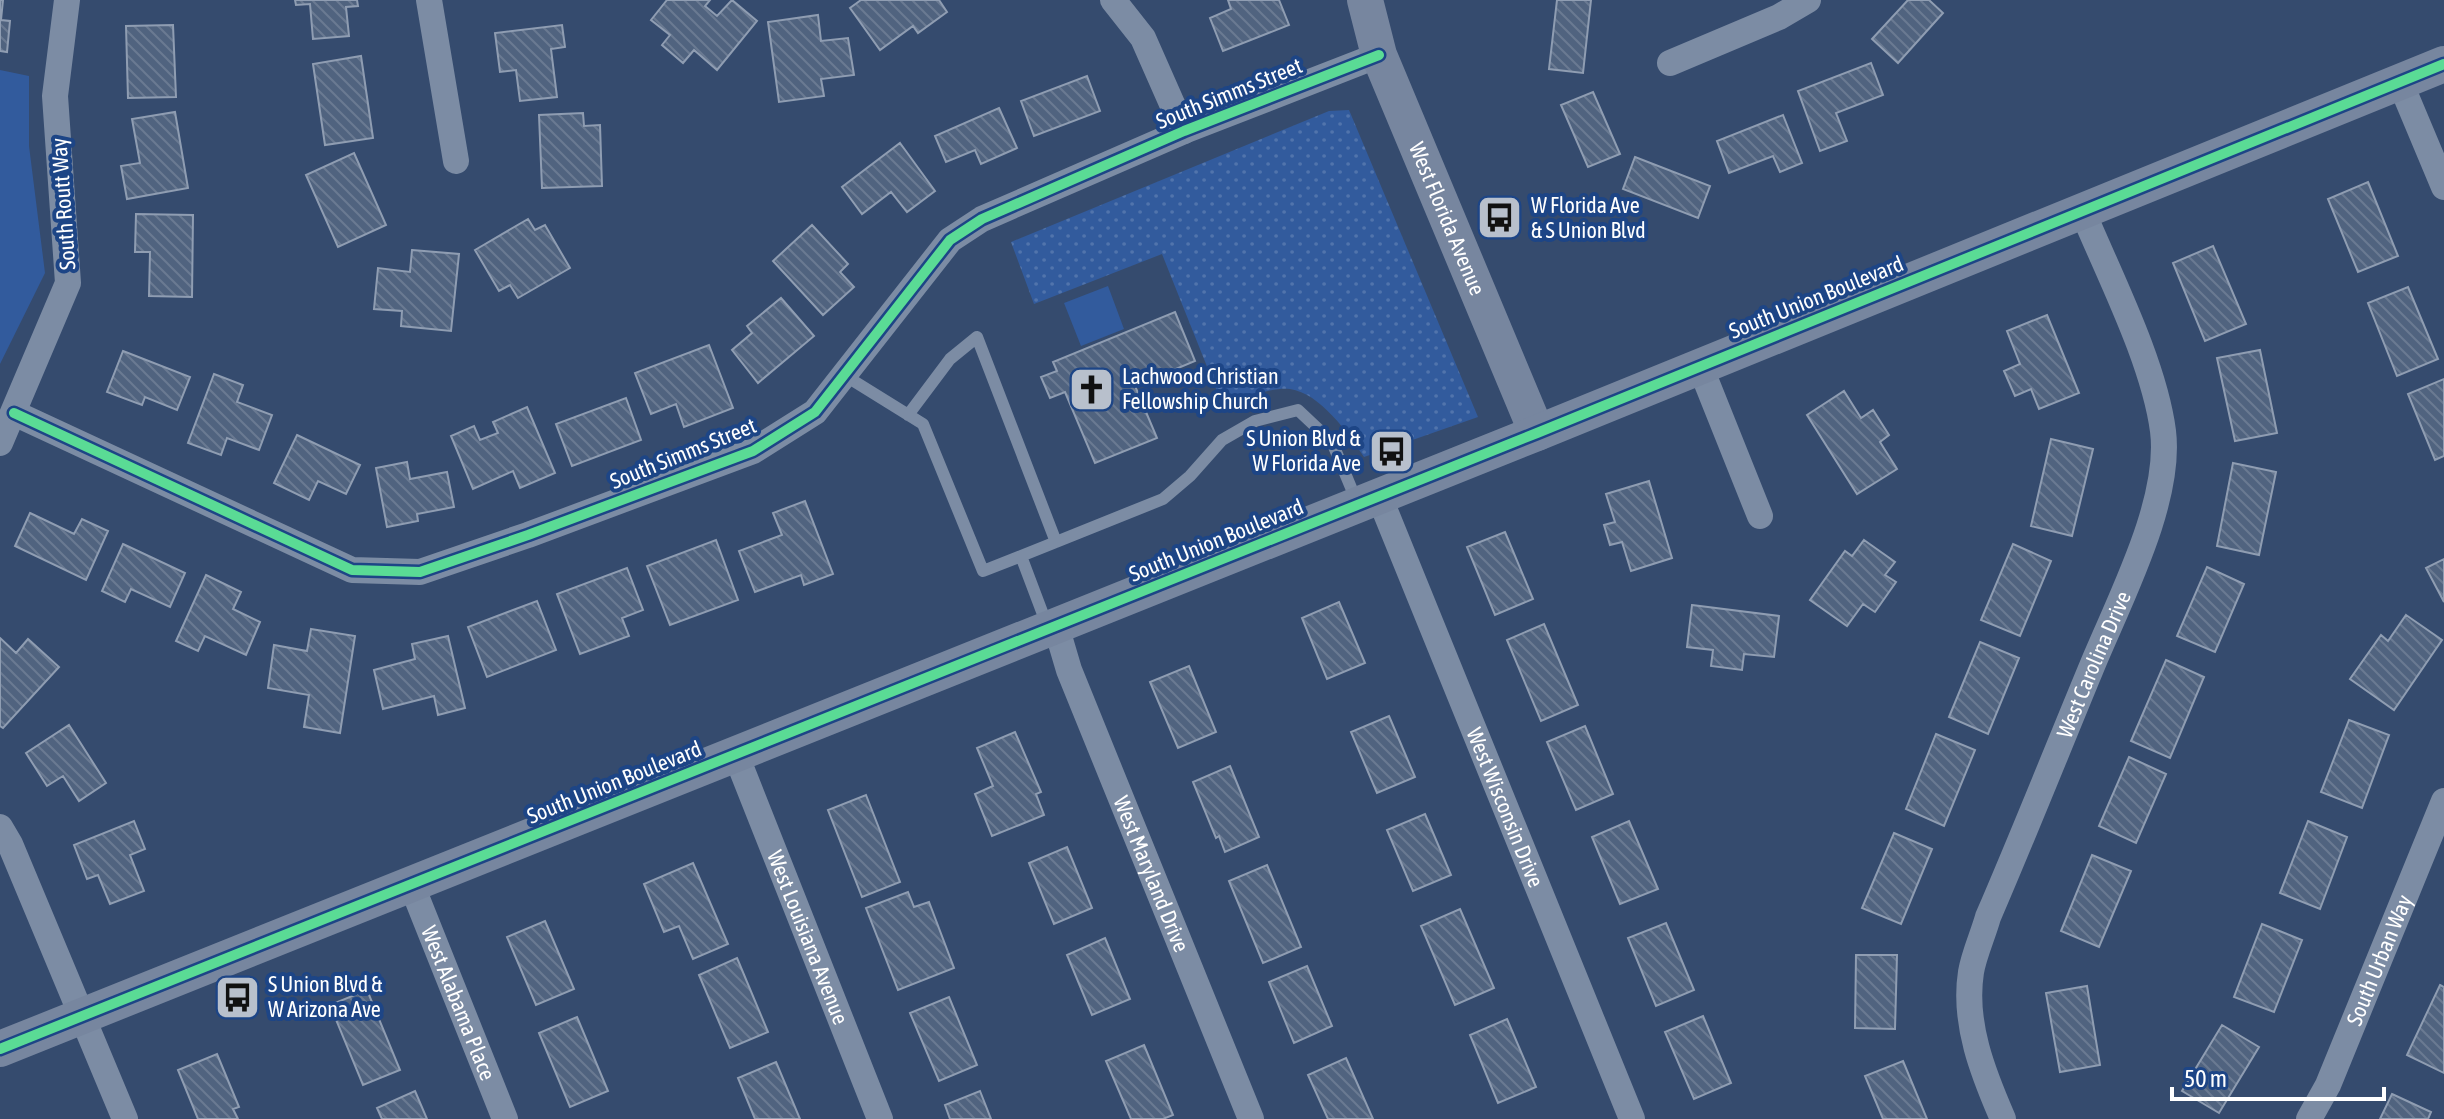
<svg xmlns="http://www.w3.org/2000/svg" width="2444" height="1119" viewBox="0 0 2444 1119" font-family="'Asap Condensed',sans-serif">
<defs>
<pattern id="grass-dots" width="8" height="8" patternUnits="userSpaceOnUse" patternTransform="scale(2)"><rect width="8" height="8" fill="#325b9d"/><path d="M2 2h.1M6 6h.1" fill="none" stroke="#5174ac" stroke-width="1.8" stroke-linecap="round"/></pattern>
<pattern id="building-back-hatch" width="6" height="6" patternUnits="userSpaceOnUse" patternTransform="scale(2)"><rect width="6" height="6" fill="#50637f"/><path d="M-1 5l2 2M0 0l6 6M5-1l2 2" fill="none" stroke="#6a7a92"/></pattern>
</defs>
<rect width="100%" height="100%" fill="#354b6e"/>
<path fill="url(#grass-dots)" d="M1349 110 1478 417 1364 457C1349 434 1320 393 1290 389 1269 387 1242 399 1224 409L1162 254 1034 304 1011 242 1329 111Z"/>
<path fill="#325b9d" d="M0 70 29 76V146L45 273 0 364Z
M1108 286 1124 329 1081 346 1064 303Z"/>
<path fill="url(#building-back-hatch)" stroke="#8f9db2" stroke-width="2" d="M0 0H3L1 20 10 21 7 52 0 51Z
M295 0H357L358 6 346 7 349 36 313 39 310 4 296 5Z
M667 0H710L705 6 717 16 732 0 757 21 717 70 694 50 683 63 662 45 670 35 651 20Z
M861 0H939L947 12 918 33 913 26 880 50 850 8Z
M1228 0H1279L1289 25 1223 51 1210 18 1231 9Z
M1557 0H1591L1583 73 1549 69Z
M1908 0H1929L1943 13 1898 63 1872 39Z
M818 15 821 41 848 38 854 75 821 79 824 96 779 102 768 22Z
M173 25 176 97 128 98 126 26Z
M562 25 565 47 551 49 557 97 520 101 516 70 500 72 495 33Z
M361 56 373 138 325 145 313 64Z
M1871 63 1883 95 1836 113 1847 141 1820 151 1798 91Z
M1087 76 1100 111 1034 136 1021 101Z
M1593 92 1620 154 1588 167 1561 105Z
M999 108 1017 148 981 164 975 150 946 162 935 136Z
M175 112 188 188 127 199 121 166 140 163 132 119Z
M583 113 584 126 600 125 602 186 542 188 539 115Z
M1783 115 1802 163 1780 172 1773 156 1729 173 1717 141Z
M900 143 935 191 907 212 891 192 862 214 842 187Z
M354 153 386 225 338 247 306 175Z
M1635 157 1710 186 1698 218 1623 189Z
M2368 182 2398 256 2358 272 2328 199Z
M136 214 193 215 192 297 149 296 150 252H135Z
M528 219 535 230 545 225 570 268 518 298 510 285 499 291 475 250Z
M812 225 848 264 840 272 854 287 823 315 773 261Z
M2213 246 2246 324 2205 341 2173 263Z
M412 250 459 254 451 331 401 326 402 311 374 309 378 268 410 272Z
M2408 287 2438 359 2397 376 2368 303Z
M781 298 814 336 758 383 732 350 752 333 747 326Z
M1175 312 1195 361 1135 386 1157 438 1095 463 1065 392 1050 398 1041 377 1057 371 1053 362Z
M2047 315 2079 393 2039 409 2031 389 2015 396 2004 371 2020 364 2007 331Z
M709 345 733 408 684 427 676 404 651 414 635 373Z
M2260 350 2277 433 2235 441 2217 358Z
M123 351 190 377 177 410 145 397 142 405 107 392Z
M214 374 243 385 237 402 272 415 259 450 227 438 221 455 188 443Z
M2444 379V456L2435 460 2408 394Z
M1844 391 1861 418 1873 410 1889 435 1880 442 1897 469 1857 494 1807 415Z
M626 398 641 440 572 466 556 424Z
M527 407 555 473 520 488 513 471 473 489 451 436 474 426 480 440 498 433 493 422Z
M297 435 360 465 346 494 318 481 309 500 274 483Z
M2051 439 2093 449 2072 536 2031 526Z
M407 462 410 479 447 472 454 507 417 514 418 521 387 527 376 468Z
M2233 463 2276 472 2259 555 2217 546Z
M1649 481 1672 558 1631 571 1622 542 1610 545 1604 525 1615 522 1606 494Z
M805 501 833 574 804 585 801 575 755 592 739 551 782 535 773 513Z
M30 513 74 534 82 519 108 531 86 580 15 546Z
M1505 532 1533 599 1495 615 1467 547Z
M716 540 738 600 670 625 647 566Z
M1864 540 1895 562 1885 575 1896 582 1875 612 1863 604 1847 626 1810 600 1845 551 1852 556Z
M123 544 185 573 170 607 131 589 125 602 102 591Z
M2013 544 2051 561 2020 636 1981 620Z
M2444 559V602L2426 568Z
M2207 567 2244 584 2215 652 2177 636Z
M627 568 643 610 622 618 629 636 580 654 557 594Z
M206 575 241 592 233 609 260 622 246 655 205 636 198 651 176 641Z
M537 601 556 650 487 677 468 627Z
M1339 602 1365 663 1327 679 1302 618Z
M1692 605 1779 616 1774 657 1744 654 1742 670 1711 666 1713 650 1687 647Z
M2406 615 2442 640 2394 710 2350 679 2381 635 2388 641Z
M1544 624 1578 705 1541 721 1507 640Z
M311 629 355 636 340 733 304 727 309 695 268 688 274 645 307 651Z
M448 636 465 708 438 715 434 696 383 709 374 670 415 659 412 644Z
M0 638 16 653 28 639 59 667 3 728 0 726Z
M1980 642 2019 658 1988 734 1949 717Z
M2166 660 2204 677 2170 758 2131 741Z
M1189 666 1216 732 1178 748 1150 682Z
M1389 716 1415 777 1377 793 1351 732Z
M2349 720 2389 735 2362 808 2321 792Z
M69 725 106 783 79 801 63 776 47 786 26 753Z
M1585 726 1613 794 1576 810 1547 742Z
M1015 732 1041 792 1036 794 1044 815 992 836 975 794 993 786 977 748Z
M1936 734 1975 750 1944 826 1906 809Z
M2129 757 2166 774 2136 843 2099 826Z
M1230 766 1259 837 1225 852 1219 836 1216 838 1193 782Z
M866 795 900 882 862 897 828 810Z
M1425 814 1451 875 1413 891 1387 830Z
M134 821 145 849 130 855 144 891 110 904 98 875 87 879 74 845Z
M1629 821 1658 889 1620 904 1592 837Z
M2308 821 2347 837 2320 909 2280 893Z
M1894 833 1932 849 1901 924 1862 908Z
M1067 847 1092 908 1054 924 1029 863Z
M2092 855 2131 871 2099 947 2061 931Z
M693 863 728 944 693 959 679 926 664 932 644 884Z
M1267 865 1301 947 1263 963 1229 881Z
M908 892 914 907 929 902 954 968 898 990 866 908Z
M1460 909 1494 988 1455 1005 1421 926Z
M545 921 574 989 536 1005 507 937Z
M1666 923 1694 990 1656 1006 1628 938Z
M2262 924 2302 940 2274 1012 2234 997Z
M1105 938 1130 999 1092 1015 1067 955Z
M1856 955H1897L1895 1029 1855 1028Z
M737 958 768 1032 730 1048 699 975Z
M1307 966 1332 1026 1294 1043 1269 982Z
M2440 985 2444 987V1073L2407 1055Z
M2087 986 2100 1065 2060 1072 2046 993Z
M367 990 400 1070 363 1085 330 1005Z
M949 997 977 1065 939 1081 910 1013Z
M1703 1016 1731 1083 1694 1099 1665 1032Z
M577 1017 608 1091 570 1107 539 1033Z
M1507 1019 1536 1087 1498 1103 1470 1035Z
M2222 1025 2259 1047 2219 1113 2182 1091Z
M1144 1045 1173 1115 1163 1119H1131L1106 1061Z
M217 1054 239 1107 233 1109 238 1119H198L178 1070Z
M1346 1058 1373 1119H1328L1308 1075Z
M1903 1061 1927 1119H1883L1865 1076Z
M776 1062 800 1119H755L738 1078Z
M415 1091 427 1119H382L377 1108Z
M980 1091 991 1119H950L945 1105Z
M2392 1094 2431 1112 2428 1119H2380Z"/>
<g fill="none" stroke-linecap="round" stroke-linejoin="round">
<path stroke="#7c8ca4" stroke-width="12" d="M844 375 923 424 983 571 1021 556 1047 625
M908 415 950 359 977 337 1056 542 1021 556
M1056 542 1163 499 1190 476 1222 440 1255 421 1298 410 1332 442 1357 502"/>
<g stroke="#7c8ca4" stroke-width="26">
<path d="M429 0 456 161"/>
<path d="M1113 0 1143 38 1184 131"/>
<path d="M1670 63 1779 17 1808 0"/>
<path d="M2400 82 2444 187"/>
<path d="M1700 366 1760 516"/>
<path d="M14 413 352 570 420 572 528 535 753 451 815 412 950 240 982 219 1184 131 1379 55"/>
<path d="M0 443 68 283 55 96 67 0"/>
<path id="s1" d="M1379 496 1632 1119"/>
<path id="s2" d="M1056 626 1069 670 1251 1119"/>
<path id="s3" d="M736 755 880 1119"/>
<path d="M0 827 10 844 125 1119"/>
<path id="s4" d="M412 886 505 1119"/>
<path id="s5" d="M2003 1119C1983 1073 1963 1023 1971 972 1974 954 1983 935 1988 917 2023 836 2056 753 2090 671 2117 604 2172 503 2163 431 2154 362 2109 275 2082 210"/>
<path id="s6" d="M2309 1119 2328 1085 2444 801"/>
</g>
<g stroke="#77869f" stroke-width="36">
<path id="s7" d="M1365 0 1379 55 1537 433"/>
<path d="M0 1049 1537 433 2444 64"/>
</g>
<defs>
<path id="cycleway" d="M14 413 352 570 420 572 528 535 753 451 815 412 950 240 982 219 1184 131 1379 55
M0 1049 1537 433 2444 64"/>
</defs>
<use href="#cycleway" stroke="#1d4586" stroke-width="15"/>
<use href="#cycleway" stroke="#5adb95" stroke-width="10"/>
</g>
<defs>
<symbol id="bus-square" viewBox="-11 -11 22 22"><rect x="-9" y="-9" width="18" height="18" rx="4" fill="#b8c0cc" stroke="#1d4586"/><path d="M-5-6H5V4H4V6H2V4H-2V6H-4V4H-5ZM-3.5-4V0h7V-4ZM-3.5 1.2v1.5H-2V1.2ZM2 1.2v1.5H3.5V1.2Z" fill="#111"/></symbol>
<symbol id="church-square" viewBox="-11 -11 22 22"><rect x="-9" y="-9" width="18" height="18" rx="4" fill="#b8c0cc" stroke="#1d4586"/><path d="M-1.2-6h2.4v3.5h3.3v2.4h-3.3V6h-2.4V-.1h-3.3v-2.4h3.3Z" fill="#111"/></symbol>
</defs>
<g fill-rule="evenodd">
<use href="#bus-square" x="1474" y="192" width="51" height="51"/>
<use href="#church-square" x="1066" y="364" width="51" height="51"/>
<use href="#bus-square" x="1366" y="426" width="51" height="51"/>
<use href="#bus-square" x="212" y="972" width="51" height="51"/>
</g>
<g text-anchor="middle" stroke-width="8" stroke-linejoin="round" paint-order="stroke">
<g font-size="22" fill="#fff" stroke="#1d4586">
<text transform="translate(1229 93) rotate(-22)" y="8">South Simms Street</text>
<text transform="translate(63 204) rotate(-94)" y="8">South Routt Way</text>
<text dy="8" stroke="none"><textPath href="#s7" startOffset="234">West Florida Avenue</textPath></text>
<text transform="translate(1816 297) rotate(-22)" y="8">South Union Boulevard</text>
<text transform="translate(683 453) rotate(-22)" y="8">South Simms Street</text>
<text transform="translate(1216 540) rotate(-22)" y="8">South Union Boulevard</text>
<text dy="8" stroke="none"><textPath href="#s5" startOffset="484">West Carolina Drive</textPath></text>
<text transform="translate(614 782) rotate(-22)" y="8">South Union Boulevard</text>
<text dy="8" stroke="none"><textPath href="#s1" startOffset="336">West Wisconsin Drive</textPath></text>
<text dy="8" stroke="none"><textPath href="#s2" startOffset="266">West Maryland Drive</textPath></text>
<text dy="8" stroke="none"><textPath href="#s3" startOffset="196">West Louisiana Avenue</textPath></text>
<text dy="8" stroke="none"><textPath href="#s6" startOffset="174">South Urban Way</textPath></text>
<text dy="8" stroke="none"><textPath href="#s4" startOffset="126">West Alabama Place</textPath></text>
</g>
<g font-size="22" fill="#fff" stroke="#1d4586" text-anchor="start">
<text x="1531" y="213">W Florida Ave<tspan x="1531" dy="25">&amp; S Union Blvd</tspan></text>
<text x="1122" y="384">Lachwood Christian<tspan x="1122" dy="25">Fellowship Church</tspan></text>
<text x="1361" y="446" text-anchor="end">S Union Blvd &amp;<tspan x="1361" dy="25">W Florida Ave</tspan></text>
<text x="268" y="992">S Union Blvd &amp;<tspan x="268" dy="25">W Arizona Ave</tspan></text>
</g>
</g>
<path d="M2172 1087v12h212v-12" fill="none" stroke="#ffffff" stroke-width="4"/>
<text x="2184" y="1087" font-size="24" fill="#ffffff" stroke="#1d4586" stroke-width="6" paint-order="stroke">50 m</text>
</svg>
